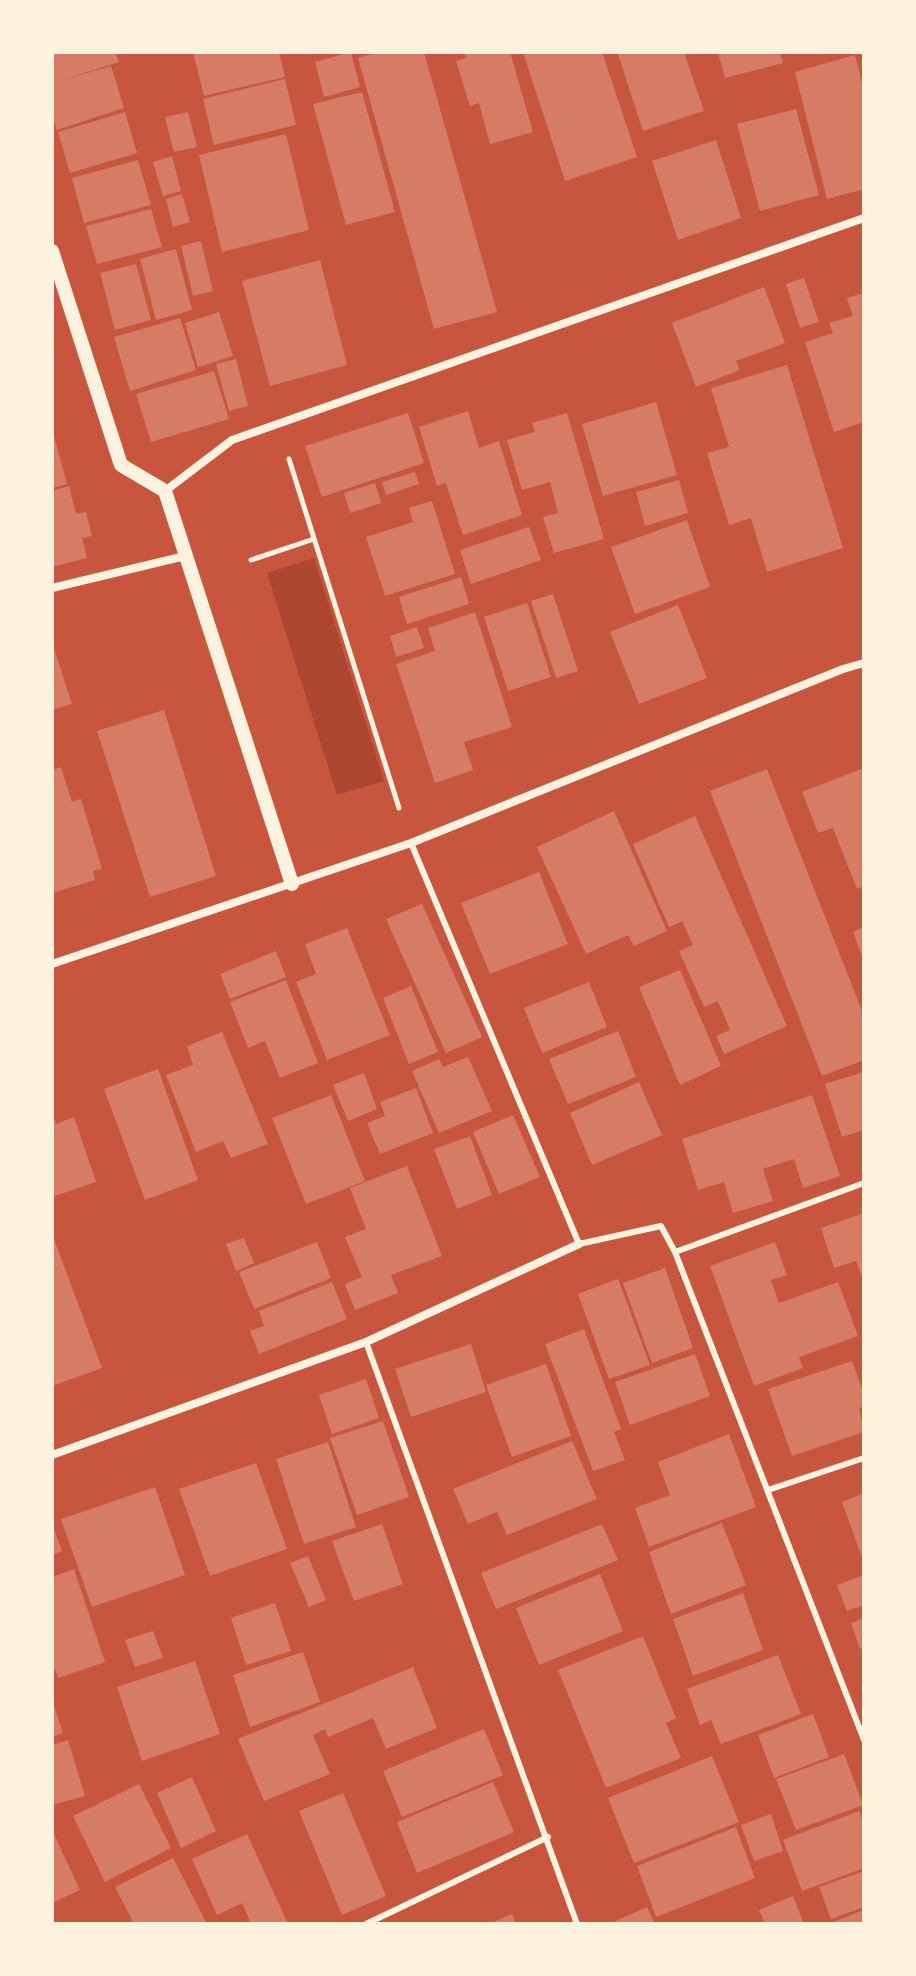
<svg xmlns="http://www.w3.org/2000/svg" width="916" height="1976" viewBox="0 0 916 1976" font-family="Montserrat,sans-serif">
<rect width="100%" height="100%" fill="#c8553d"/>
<path fill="#ae4732" d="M314 558 384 781 337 795 267 573Z"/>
<path fill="#d67c66" d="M52 52H115L119 62 59 81 111 66 124 108 57 130 52 115Z
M193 52H279L285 77 204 96Z
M351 52 360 87 324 97 315 62Z
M379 52H424L497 312 434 329 358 58Z
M464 52H510L533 132 490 144 479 103 470 106 456 61 466 58Z
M523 52H602L637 157 565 181Z
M622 52H684L704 111 643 131 618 54Z
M718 52H780L783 63 725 78Z
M855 55 864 90V189L827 199 795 72Z
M285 79 296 125 214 145 203 99Z
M362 92 395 212 346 225 313 104Z
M796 109 819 195 760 211 737 124Z
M125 112 137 153 70 173 58 132Z
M188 112 197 147 174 152 165 117Z
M286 134 309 230 222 252 199 155Z
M716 140 741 218 678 240 652 161Z
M172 156 181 191 163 196 153 162Z
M138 160 151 205 84 223 72 178Z
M182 194 190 222 173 227 166 199Z
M151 209 162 247 97 264 86 226Z
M201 241 213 291 193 296 181 246Z
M176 249 192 310 156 320 140 259Z
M320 260 347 365 270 386 242 281Z
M136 264 151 320 115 330 100 273Z
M804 278 819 322 800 328 786 284Z
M764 287 785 343 736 361 740 370 696 387 672 323Z
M864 293V422L834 432 805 342 833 333 829 323 853 316 847 298Z
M219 312 233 356 198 367 185 323Z
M180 318 196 370 130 391 114 337Z
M236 359 248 406 229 411 216 364Z
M787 365 843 548 767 572 751 518 729 525 707 453 729 447 711 388Z
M214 371 229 419 151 442 136 394Z
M656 402 677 475 603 496 582 424Z
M468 411 479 448 499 441 522 515 463 535 446 483 437 486 419 427Z
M408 413 424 463 322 497 305 446Z
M567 413 604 539 554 553 543 517 558 513 550 482 522 490 507 440 535 432 532 423Z
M52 429 67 484 52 488Z
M415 472 419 484 386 495 382 482Z
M679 480 688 513 645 526 636 492Z
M375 483 381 503 350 513 344 493Z
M69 486 76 514 86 512 92 536 82 538 87 558 52 567V491Z
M432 501 455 574 385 596 366 537 413 522 409 508Z
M687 520 710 587 635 614 611 547Z
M529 527 541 560 471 584 460 550Z
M461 577 469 604 407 624 399 597Z
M553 594 578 671 556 678 531 601Z
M527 603 551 677 508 691 484 617Z
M678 605 707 678 639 704 610 632Z
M475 612 512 727 464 742 473 770 435 783 396 664 435 651 428 628Z
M417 627 424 648 396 657 390 636Z
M52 642 72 704 52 710Z
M164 710 216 876 150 897 97 731Z
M61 767 72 802 81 799 102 869 93 871 95 880 52 893V770Z
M864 768V886L857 889 833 828 818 833 802 792Z
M767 769 864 1016V1060L822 1076 710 791Z
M614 811 667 931 634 946 628 935 586 954 537 847Z
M695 816 787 1026 724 1054 716 1036 730 1030 718 1001 704 1007 679 951 693 945 682 921 669 927 633 844Z
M539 872 568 944 490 974 461 903Z
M422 904 482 1037 446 1053 386 919Z
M864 927V961L853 932Z
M347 928 390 1035 327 1060 296 982 316 974 305 944Z
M276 951 286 977 230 999 220 974Z
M680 970 721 1066 680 1085 639 987Z
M286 980 318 1063 280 1078 265 1041 248 1048 230 1002Z
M589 982 607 1027 542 1053 524 1008Z
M411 986 438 1052 409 1064 383 998Z
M618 1031 636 1077 568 1104 549 1059Z
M222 1032 268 1144 231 1158 223 1141 196 1152 166 1075 193 1065 187 1046Z
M468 1057 492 1111 439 1133 412 1071 439 1059 443 1067Z
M158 1069 198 1180 145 1200 104 1089Z
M864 1072V1130L842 1137 825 1084Z
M364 1073 377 1109 348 1121 333 1085Z
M639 1082 662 1135 592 1165 570 1113Z
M416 1088 433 1133 380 1154 367 1123 385 1116 380 1102Z
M331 1095 365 1181 306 1204 272 1118Z
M812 1095 840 1176 803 1188 794 1159 763 1169 773 1201 733 1213 724 1182 698 1190 682 1139Z
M52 1113 56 1124 74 1117 96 1182 52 1197Z
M513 1115 540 1177 499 1194 473 1132Z
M470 1136 492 1195 457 1209 434 1149Z
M407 1166 442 1256 391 1275 398 1293 355 1310 345 1284 362 1277 345 1237 366 1229 350 1188Z
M864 1213V1282L856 1261 834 1268 821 1228Z
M52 1234 102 1368 52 1386Z
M244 1238 254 1263 236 1271 226 1244Z
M317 1242 331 1278 254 1309 239 1272Z
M775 1242 787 1275 771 1280 779 1303 838 1282 858 1336 799 1357 803 1368 754 1386 710 1266Z
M665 1268 693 1348 652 1363 623 1283Z
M618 1279 650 1365 609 1379 578 1294Z
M332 1282 347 1319 259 1354 250 1331 264 1326 259 1311Z
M584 1329 621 1429 614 1432 625 1460 593 1471 545 1344Z
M471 1344 486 1392 411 1417 395 1369Z
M695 1354 710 1396 630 1425 615 1382Z
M852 1361 864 1394V1407L859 1408 864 1432 792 1456 768 1389Z
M546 1364 571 1436 512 1457 486 1385Z
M366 1379 379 1418 332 1434 319 1395Z
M383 1421 409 1497 357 1515 330 1438Z
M729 1434 756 1507 649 1547 635 1508 670 1495 658 1462Z
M572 1441 597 1499 507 1535 497 1512 468 1524 453 1489Z
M328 1442 356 1527 304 1544 276 1459Z
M256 1463 287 1549 210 1576 179 1489Z
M155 1487 185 1575 92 1607 61 1519Z
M864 1493V1563L842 1502Z
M722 1523 746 1585 671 1614 649 1552Z
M52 1524 62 1551 52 1555Z
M382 1524 403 1584 354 1601 332 1541Z
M602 1524 618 1560 496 1609 481 1573Z
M308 1556 326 1600 309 1607 290 1563Z
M74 1569 105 1662 58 1678 52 1661V1577Z
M600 1574 623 1631 539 1665 516 1608Z
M864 1575V1605L847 1611 837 1585Z
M743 1593 763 1650 693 1676 673 1619Z
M275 1603 291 1651 246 1665 231 1618Z
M864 1618V1648L860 1649 851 1623Z
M153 1631 163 1658 135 1667 125 1640Z
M643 1636 676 1718 666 1723 681 1758 606 1788 558 1670Z
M303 1652 320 1702 250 1727 233 1675Z
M778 1655 801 1714 721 1744 711 1720 700 1725 687 1689Z
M195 1661 220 1734 142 1761 117 1687Z
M413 1667 437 1728 386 1749 373 1718 328 1737 325 1729 313 1735 330 1774 264 1801 238 1739Z
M52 1699 63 1733 52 1737Z
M813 1714 829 1757 774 1778 758 1735Z
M484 1729 503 1775 402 1817 383 1771Z
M68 1740 85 1796 52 1805V1745Z
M844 1754 863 1805 796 1830 776 1779Z
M712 1756 739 1822 634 1863 608 1798Z
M192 1777 216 1831 181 1848 157 1793Z
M493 1782 514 1832 417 1873 397 1822Z
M139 1784 171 1848 105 1882 73 1816Z
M343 1793 386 1896 342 1915 299 1811Z
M859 1811 864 1823V1868L802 1891 783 1840Z
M771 1814 783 1851 754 1861 741 1825Z
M736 1827 755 1878 656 1917 637 1866Z
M52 1830 80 1890 52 1903Z
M247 1834 288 1924H251L242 1903 217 1915 192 1859Z
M173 1858 207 1924H134L115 1887Z
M864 1871V1907L831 1919 819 1887Z
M793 1896 804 1924H765L759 1910Z
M647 1907 655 1924H609Z
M864 1910V1924H834L833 1922Z
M512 1914 516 1924H489Z"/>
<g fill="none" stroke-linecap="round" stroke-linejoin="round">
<path stroke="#fff3e0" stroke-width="5" d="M289 459 399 808
M251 560 314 539"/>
<path stroke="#fff3e0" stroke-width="6" d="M411 843 579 1244 661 1226 675 1252 864 1740
M675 1252 864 1183
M366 1342 577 1924
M768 1490 864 1458
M366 1924 548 1837"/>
<path stroke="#fff3e0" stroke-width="8" d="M165 491 232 440 864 218
M52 588 185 556
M52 964 411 843 843 669 864 663
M52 1455 366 1342 579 1244"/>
<path stroke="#fff3e0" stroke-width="14" d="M52 251 121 465 165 491 292 884"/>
</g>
<rect width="916" height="1976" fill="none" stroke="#fff3e0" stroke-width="108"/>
</svg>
